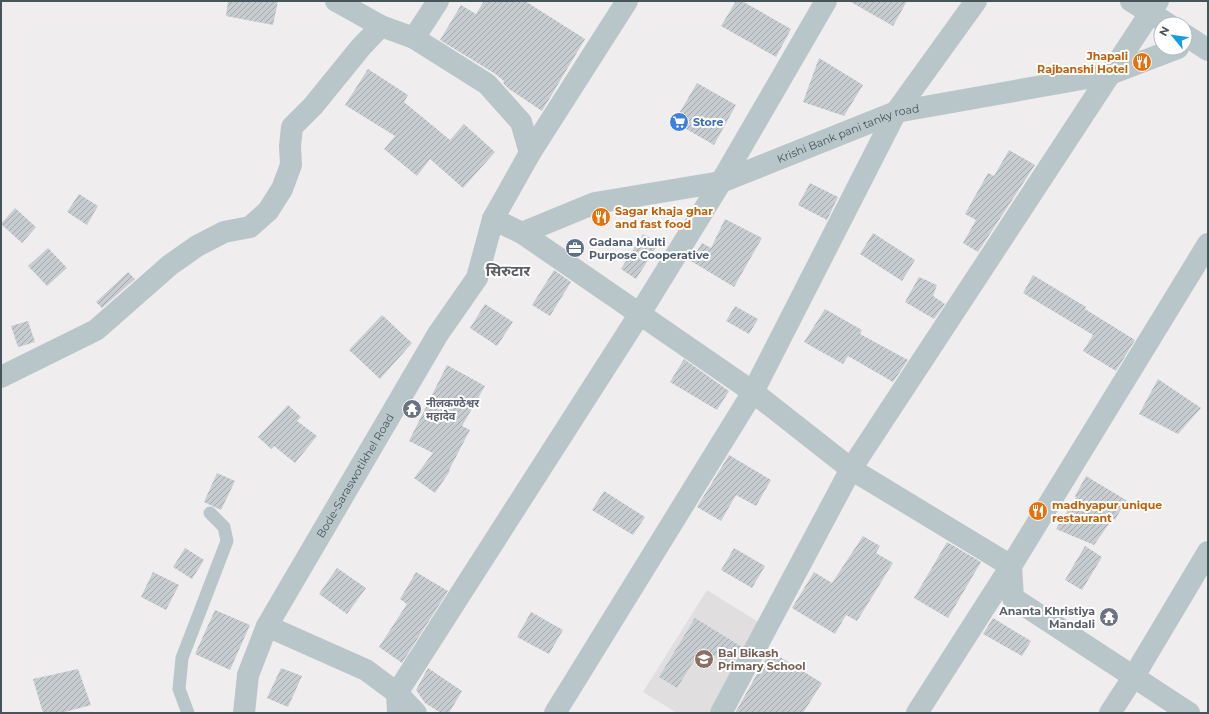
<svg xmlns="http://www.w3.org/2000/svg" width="1209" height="714" viewBox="0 0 1209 714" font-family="Montserrat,'Noto Sans Devanagari',sans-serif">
<defs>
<pattern id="building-hatch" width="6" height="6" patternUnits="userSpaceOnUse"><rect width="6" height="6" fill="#c7ccd0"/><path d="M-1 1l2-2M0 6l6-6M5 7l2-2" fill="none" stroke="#a3a8ac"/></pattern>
</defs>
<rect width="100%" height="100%" fill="#f0edee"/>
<path fill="#e1dedf" d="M707 590 765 626 711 713H677L643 692Z"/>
<path fill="url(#building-hatch)" d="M228 1H278L273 25 226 16Z
M484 1H525L585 39 542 111 509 89 503 83 504 81 494 73 440 40 461 5 476 14Z
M736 1H742L791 29 776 57 721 26Z
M849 1H907L893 26Z
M819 58 863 85 844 116 803 102Z
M368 69 408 95 404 102 450 140 464 124 495 152 463 188 430 159 417 176 384 149 395 136 345 105Z
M697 83 736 105 714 145 674 122Z
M1009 150 1035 165 978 252 963 243 976 220 965 214 988 173 994 176Z
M810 183 838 197 827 220 798 205Z
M79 194 98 206 87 225 67 212Z
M15 208 36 227 22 243 1 224Z
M725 219 762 238 734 287 691 261 702 243 711 248Z
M873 233 915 260 902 281 860 254Z
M643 234 659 243 636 279 621 269Z
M48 248 67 268 47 286 28 266Z
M554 270 571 282 550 316 532 305Z
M128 272 135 279 102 308 96 302Z
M1033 275 1086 307 1085 309 1135 340 1116 371 1083 351 1093 335 1023 293Z
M919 277 937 285 933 296 945 304 934 319 905 302Z
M485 304 513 322 497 346 470 328Z
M735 306 758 319 749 334 726 321Z
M825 309 862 330 860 334 908 360 893 382 848 356 843 364 804 342Z
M382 315 412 343 380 379 349 350Z
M28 321 35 342 18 347 11 326Z
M684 359 729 391 717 410 670 382Z
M447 365 485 386 462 426 470 430 449 470 450 471 435 493 414 478 433 453 409 441Z
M1158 379 1201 408 1178 434 1139 414Z
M288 405 301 417 297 421 317 436 295 463 274 446 271 449 258 437Z
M729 455 771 480 756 506 736 495 721 521 697 507Z
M217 473 235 481 221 510 204 502Z
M1086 476 1126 500 1115 520 1113 518 1094 545 1056 529 1076 497 1075 496Z
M604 491 645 517 633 535 592 510Z
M863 536 880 546 876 553 893 563 857 621 846 615 835 634 792 608 814 572 832 583Z
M947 542 981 562 948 618 914 598Z
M1085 546 1102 557 1082 590 1065 580Z
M185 548 204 560 192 579 173 567Z
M734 548 765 566 752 588 721 570Z
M337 568 366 588 347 614 319 594Z
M153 572 179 585 166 610 141 597Z
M416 572 448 591 402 663 379 647 407 604 400 599Z
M215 610 250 625 230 670 195 654Z
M531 612 563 630 549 654 517 637Z
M695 618 742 647 731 667 702 648 677 688 659 677Z
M993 618 1031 641 1022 656 983 634Z
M770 651 822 683 803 713H735Z
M281 668 302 676 288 707 267 698Z
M428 668 462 691 449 713H441L425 703 416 690Z
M78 669 91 705 61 713H43L33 679Z"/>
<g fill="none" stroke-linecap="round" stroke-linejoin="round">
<path stroke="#b8c6ca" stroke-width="13" d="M188 713 179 689 182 658 227 541 224 527 210 513"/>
<g stroke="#b8c6ca" stroke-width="22">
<path d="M1131 1 1168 24"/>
<path d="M1185 35 1208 50"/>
<path d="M414 38 438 1"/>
<path d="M530 153 627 1"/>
<path d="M493 219 522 233 753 392 851 469 1011 566 1013 598 1189 713"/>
<path id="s1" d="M522 233 595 203 721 182 896 112 1110 74 1178 48"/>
<path d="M1 377 96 330 170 265 197 246 224 232 250 227 268 211 282 189 291 165 290 146 292 127 313 106 361 47 381 26"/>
<path d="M267 626 366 670 397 693 416 713"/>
<path d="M398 713 397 693 639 315 721 182 826 1"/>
<path d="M555 713 753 392 896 112 976 1"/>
<path d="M721 713 851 469 1158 1"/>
<path d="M917 713 1011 566 1208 244"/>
<path d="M1110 713 1134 676 1208 552"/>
</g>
<path stroke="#b8c6ca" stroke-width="22" id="s2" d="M244 713 248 675 267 626 438 334 477 278 493 219 530 153 521 122 487 84 414 38 381 26 336 1"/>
</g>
<defs>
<symbol id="restaurant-disc" viewBox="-11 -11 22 22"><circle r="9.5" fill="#e8710a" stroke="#fff"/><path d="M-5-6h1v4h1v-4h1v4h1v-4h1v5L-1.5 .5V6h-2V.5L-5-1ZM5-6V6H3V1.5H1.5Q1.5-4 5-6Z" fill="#fff"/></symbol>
<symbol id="supermarket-disc" viewBox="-11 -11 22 22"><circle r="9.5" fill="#3f7fe0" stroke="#fff"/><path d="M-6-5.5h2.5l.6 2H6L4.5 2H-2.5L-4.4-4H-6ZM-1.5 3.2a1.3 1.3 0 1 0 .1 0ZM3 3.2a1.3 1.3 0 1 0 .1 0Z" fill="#fff"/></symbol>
<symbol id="office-disc" viewBox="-11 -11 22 22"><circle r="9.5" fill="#5c6f8a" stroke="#fff"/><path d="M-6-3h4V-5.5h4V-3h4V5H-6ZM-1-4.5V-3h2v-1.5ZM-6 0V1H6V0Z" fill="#fff"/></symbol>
<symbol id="temple-disc" viewBox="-11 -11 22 22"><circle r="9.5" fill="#6b7280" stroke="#fff"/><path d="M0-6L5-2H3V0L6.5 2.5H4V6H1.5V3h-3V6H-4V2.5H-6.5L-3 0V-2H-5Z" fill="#fff"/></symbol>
<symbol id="school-disc" viewBox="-11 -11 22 22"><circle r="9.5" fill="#8d6e63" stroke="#fff"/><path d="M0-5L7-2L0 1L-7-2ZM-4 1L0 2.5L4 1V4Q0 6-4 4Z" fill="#fff"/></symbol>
</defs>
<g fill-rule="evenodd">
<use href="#restaurant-disc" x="1131" y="51" width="22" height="22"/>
<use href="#supermarket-disc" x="668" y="111" width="22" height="22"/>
<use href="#restaurant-disc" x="590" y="206" width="22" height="22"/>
<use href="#office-disc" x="564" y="237" width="22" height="22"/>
<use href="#temple-disc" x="401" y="398" width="22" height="22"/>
<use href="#restaurant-disc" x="1027" y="500" width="22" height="22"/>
<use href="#temple-disc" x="1098" y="606" width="22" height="22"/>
<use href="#school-disc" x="693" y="648" width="22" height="22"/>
</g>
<g text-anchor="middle" stroke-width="4" stroke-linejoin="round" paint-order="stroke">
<g font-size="11" font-weight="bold" fill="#c56008" stroke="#fff" text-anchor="start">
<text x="1128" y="60" text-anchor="end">Jhapali<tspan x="1128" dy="13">Rajbanshi Hotel</tspan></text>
<text x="615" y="215">Sagar khaja ghar<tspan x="615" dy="13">and fast food</tspan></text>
<text x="1052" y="509">madhyapur unique<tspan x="1052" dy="13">restaurant</tspan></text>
</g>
<g font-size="11" font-weight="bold" fill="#366cbe" stroke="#fff" text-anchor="start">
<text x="693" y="126">Store</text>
</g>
<g font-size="11" fill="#45555a" stroke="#fff">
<text dy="4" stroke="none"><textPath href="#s1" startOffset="343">Krishi Bank pani tanky road</textPath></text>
<text dy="4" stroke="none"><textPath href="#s2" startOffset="265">Bode-Saraswotikhel Road</textPath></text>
</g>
<g font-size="11" font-weight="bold" fill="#4e5e75" stroke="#fff" text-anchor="start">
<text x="589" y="246">Gadana Multi<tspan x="589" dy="13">Purpose Cooperative</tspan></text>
</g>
<g font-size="11" font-weight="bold" fill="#5b616d" stroke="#fff" text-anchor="start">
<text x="426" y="407">नीलकण्ठेश्वर<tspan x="426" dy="13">महादेव</tspan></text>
<text x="1095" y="615" text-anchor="end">Ananta Khristiya<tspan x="1095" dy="13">Mandali</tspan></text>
</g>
<g font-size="11" font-weight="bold" fill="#785e54" stroke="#fff" text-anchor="start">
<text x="718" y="657">Bal Bikash<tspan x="718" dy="13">Primary School</tspan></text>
</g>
<g font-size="15" font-weight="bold" fill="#5a5f62" stroke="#fff">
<text x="508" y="276">सिरुटार</text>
</g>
</g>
<rect width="1209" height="714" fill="none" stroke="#45555a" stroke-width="4"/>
<g transform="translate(1173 36) rotate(299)"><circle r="19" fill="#ffffff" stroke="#b5bbbd"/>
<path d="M0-3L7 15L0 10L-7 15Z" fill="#189ddf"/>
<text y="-6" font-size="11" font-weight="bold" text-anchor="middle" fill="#45555a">N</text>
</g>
</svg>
